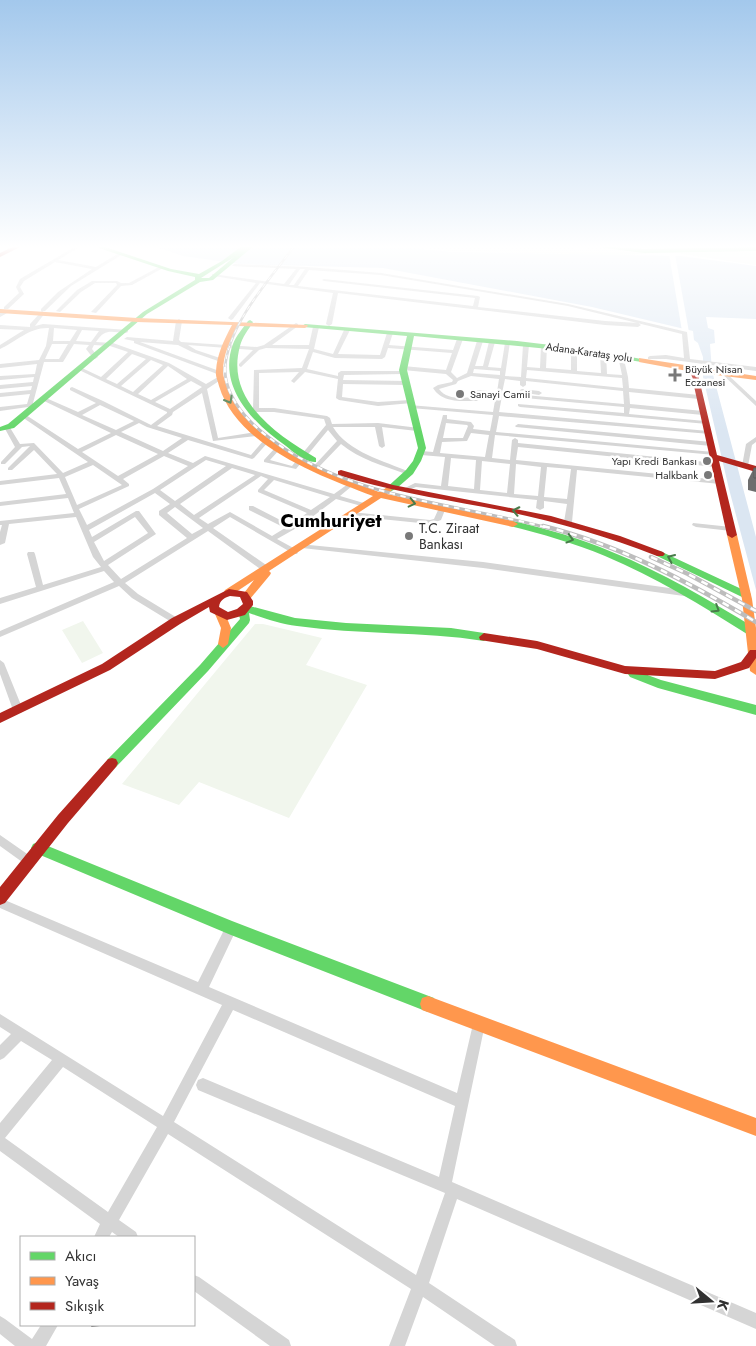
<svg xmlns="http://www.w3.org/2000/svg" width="756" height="1346" viewBox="0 0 756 1346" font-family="Jost,sans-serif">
<rect width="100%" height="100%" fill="#fff"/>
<path fill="#f1f6ed" d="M392 245 466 247 468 245H549L581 250 585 249 586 247 583 246 584 245 669 253 617 255 450 251Z
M727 251H756V265L676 253Z
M83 621 103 653 82 663 62 630Z
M255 624H263L322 638 306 665 367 685 289 818 199 782 179 805 122 784Z"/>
<path fill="#dbe6f2" d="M151 245H384L452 252 680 256 756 266V319L706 317 708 328 714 330 715 343 710 344 712 371 756 537V590L729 489 703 377V357L698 343 694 340 693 331 592 307 383 268 240 264 183 256Z"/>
<path fill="#fff" d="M669 254H675L689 332 682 331Z"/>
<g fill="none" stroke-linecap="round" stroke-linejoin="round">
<path fill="#d5d5d5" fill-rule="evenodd" d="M78 245H83L58 260 96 267 119 253 123 254 71 286 45 311H41V309L58 292 92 269 55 262 24 281 20 287 24 294 8 309H4V307L19 293 16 287 20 279Z
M615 245H619L616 247 614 246Z
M667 245H673L674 246 672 247Z
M689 245H693L694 247 690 248Z
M699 245H703L704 247 700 248Z
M751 245H755L756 248H753Z
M234 264 307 267 381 273 568 304 687 332 690 359 756 367V371L666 359H648V357L650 356 666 355 684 358 682 334 568 306 381 275 309 270 298 286 473 306 475 298 324 281 322 280 324 279 478 296 480 297 478 307 605 321 638 323 641 325 638 327 605 325 338 293 332 324 329 326 326 324 333 293 260 283 233 319 231 320 228 318 256 283 214 276 212 275V274L284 284 296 269 232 266ZM300 269H305L294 285H289Z
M159 267 163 268 132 285 121 286 96 313 91 312 117 285 116 283H95L81 292 60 312 56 311 77 290 92 281H117L121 283H129Z
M7 310H9V312L0 317V313Z
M42 311 45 313 35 326 43 324 128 330V332L126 333C111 332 105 328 96 342L113 343 169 363 206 384 218 377H222V379L207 389 218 438 256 432 259 434 256 436 213 441 202 393 173 412 172 415 157 426 251 455 264 440 269 441 254 458 252 459 188 440 168 453 193 463 205 456 334 494 348 484H352V486L340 496 367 504 369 505 365 507 336 499 300 526 277 539 297 550 298 552 297 554H294L230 517 213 528 269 567 270 569 269 571H263L208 531 125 583 138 594 179 619 180 621 179 623H173L132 598 119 586 0 637V631L114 582 104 571 0 604V598L36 587 27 554 28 552H34L35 554 43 585 101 567 93 557 76 517 9 524 5 543 0 545V532L2 525H0V521L74 513 68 498 0 506V502L66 494 59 478 0 485V481L57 474 34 450 12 470H8V468L30 446 22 447 5 464H1V462L15 447 4 427 5 426H9L20 444 34 443 63 473 88 462 22 417V415H26L78 449 111 433 42 400V398H46L78 412 96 403 70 390V388L72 387 103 401 151 425 167 413V412L77 369 82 368 101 377 128 352 110 346 94 345 92 349 98 357 95 359 93 358 86 349 89 345 74 344 63 362H44L33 403 35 404V406L0 411V407L27 404 30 394 0 397V393L31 390 32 386 0 389V385L33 382 34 377 0 380V376L35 374 37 364 0 368V364L39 360 46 346 49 328C30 327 17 341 0 349V345L24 330 0 329V325L30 327V324ZM54 328 77 330 70 341H53ZM82 330 99 331 91 342 76 341ZM52 344H68L59 359H45ZM132 354 146 359 117 384 106 379ZM151 360 163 365 133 392 121 386ZM168 366 187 379 151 400 138 394ZM191 381 202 387 170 409 155 402ZM100 405 134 421 116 430 82 415ZM139 423 147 427 182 438 163 451 121 432ZM116 435 158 454 118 476 82 452ZM164 456 188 466 153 489 87 525 79 509 129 486V484L123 479ZM206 460 226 466 175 501 160 490ZM93 465 122 485 77 505 65 477ZM232 468 255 475 194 515 180 504ZM261 476 268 479 258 490V492L307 513 290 525 253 506H249V510L285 528 272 536 230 512 208 524 199 518ZM274 480 330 497 311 510 264 490ZM155 493 170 504 159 511V515L187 538 121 579 108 565 156 534 139 511H136L92 537 89 530ZM175 507 203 528 192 534 167 513ZM135 517 148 533 104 561 94 542Z
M179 319 182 321 179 340 181 342 257 347 264 345 296 323 298 324V326L272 345H309L313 327 316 325 319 327 314 349 333 354 344 330 349 329 350 330 338 354 380 355 387 333 390 331 393 333 389 345 453 350 457 339 460 337 463 339 451 372 457 378 467 373 477 341 480 339 483 341 475 366H483L489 342 492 340 495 342 488 367 501 368 505 343 510 342 505 376 521 377 523 345 526 343 529 345 527 367 540 368 541 346 544 344 547 346 546 368 571 370V349L574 347 577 349V371L601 373 600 353 603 351 606 353 607 374 622 375 618 356 623 355 628 377 629 388 699 395 702 397 699 399 629 392 630 404 703 411 706 413 703 415 630 408 629 414 705 421 707 422V424L520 407 518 406V404L624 413V407L502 396 499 412 708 431 710 432V434L499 416 496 432 713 452 715 453V455L495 435 492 458 510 460 512 440 515 438 518 440V443L716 463 719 465 716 467 518 447 516 460 720 480 723 482 720 484 577 470 572 522 568 524 564 522 567 504 544 501V508L540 510 536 508 537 500 416 487 407 491H403V489L415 483 441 486 445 457 421 455 418 453 421 451 433 452 443 415H447V419L471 422 474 426 473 429 490 431 493 415 411 408 408 406 409 405 493 412 496 395 481 394 480 399 477 401C461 401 442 403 433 388L438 385 452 382 453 380 446 374 403 370 400 368 403 366 446 370 452 353 388 348 385 357 382 359 335 358 313 352 307 369 338 376V373L341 371H405L406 372 403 374 344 375 343 380 406 381 409 383 406 385 343 384 342 397 378 402 410 400 412 401V403L378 406 339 400 336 398 338 379 305 372 294 383 291 381 299 372 259 373V408H274L327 416 330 418 332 424 378 423 419 428 420 429 417 431 382 427 385 446 382 448 379 446 375 427H333C348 452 384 461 410 472V474H406C384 466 359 459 341 444L316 470H312V468L337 441 328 430 296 469 264 462V460L275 448 277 447 280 449 270 460 292 466 326 425 324 419 274 412H256L253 410 254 370 302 368 309 349 266 348 259 350 241 367 239 366V364L253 350 188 345 196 350 223 359V361L221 362 192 352 178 345 140 342 222 372 223 373 220 375 134 343V341L124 339 127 337 173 341 176 321ZM474 369 500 371V375L473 373ZM527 370 622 378 623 388 526 378ZM471 376 499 379 497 392 478 390 475 392 474 397C462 398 447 400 439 389L456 384 458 381ZM505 379 520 381V385L523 387 526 385V381L623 391 624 404 502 393ZM446 423 467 425 468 426 463 438H443ZM471 433 489 435 485 457 440 453 442 442 467 441ZM451 458 476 460 474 489 448 486ZM482 461 510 464 507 493 480 490ZM516 464 541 467 538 496 514 494ZM547 467 571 469 567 499 544 497Z
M725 372 756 401V406L723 375V373Z
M522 389 539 391 542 393 539 395 520 392V390Z
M518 424 711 442 714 444 711 446 516 427 515 426Z
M756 437V442L752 445 748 466 745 468 743 467 742 466 746 444Z
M439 508H443L445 510 441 520 430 524 351 516 347 514 351 512 430 520 434 519Z
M693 523 731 527 735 529 731 531 696 527 692 525Z
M299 544 483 562 691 591 695 594 691 597 483 568 302 548H299Z
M0 660 4 663 23 710 21 713H15L13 710 0 674Z
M0 835 33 858 34 861 33 864 29 866 25 864 0 846Z
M0 898 198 982 227 924 231 922 235 924 237 928 209 987 457 1093 473 1024 475 1020 479 1018 483 1020 485 1024 452 1182 756 1313V1329L457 1199 429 1283 515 1340 517 1346H495L423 1297 405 1346H389L411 1289 168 1134 119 1220 136 1232 138 1237H119L112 1232 109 1237H94L100 1224 0 1151V1123L52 1060 21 1041 4 1058 0 1060V1045L11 1034 0 1027V1014L163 1116 222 1005 0 908ZM233 1010 455 1106 439 1177 203 1078 198 1080 196 1085 198 1090 445 1193 416 1275 174 1122ZM63 1067 157 1127 108 1212 5 1138Z
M194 1275 199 1277 289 1340 291 1346H270L194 1291Z
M0 1316 5 1319 32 1339 41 1325H58L46 1346H15L0 1334Z"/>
<path fill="#63d668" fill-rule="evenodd" d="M90 245H99L171 269 199 274 222 261 243 245H255L213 280 200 282 147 314 14 428 0 431V427L8 424 143 312 195 280V277L168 271ZM234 257 209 278H201Z
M583 245 644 249 756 247V251L644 253Z
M250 320 253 322C249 329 242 337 240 346 225 400 276 434 316 458V462C306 463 293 452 286 446 254 424 217 387 233 344 236 336 243 328 248 321Z
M305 324 517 341 601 351 646 360 642 362 559 350 414 336 407 370 426 448 421 461 413 474 397 488 388 493 384 490 406 470 413 461 418 448 399 370 407 336 303 327 302 326Z
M513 521C547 529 580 538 612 552 662 572 709 600 755 628L756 632 751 635 747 634C701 605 655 577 605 556 574 543 542 534 510 526L508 524Z
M660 551 750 593 751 595 746 598 742 597 657 556 655 554 657 552Z
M246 605 295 618 346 623 451 628 484 633 489 637 484 641C422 631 359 635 297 626 281 624 264 618 249 613L250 620 249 623 208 671 116 767 112 768 108 767 106 763 108 759 200 665 240 619 238 611Z
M634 670 661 680 756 705V715L658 688 630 677 628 674 630 671Z
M38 842 232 921 434 998 436 1004 434 1010 428 1012 231 935 33 852 31 848 33 844Z"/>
<path fill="#ff974d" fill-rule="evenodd" d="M0 309 137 318 307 325 308 326 305 328 239 326C230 340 223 354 223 372 223 376 225 382 227 386 244 442 329 473 379 492L388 487 392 490 387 494 513 521 518 524 513 527 381 498 269 571 271 573 270 575 250 599H242L241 597 254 580 233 594H225L224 592 225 590 373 496C320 476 237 446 219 386 218 381 215 376 216 371 217 354 224 340 232 325L137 322 0 313Z
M639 358 756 376V380L693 372 639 362Z
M732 532 737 535 752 599 756 628V675L750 671 742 599 727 535Z
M220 610 224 611 231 628 228 644 223 648 218 644 221 628 215 614Z
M428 996 756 1118V1136L422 1010 420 1004 422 998Z"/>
<path fill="#b3261e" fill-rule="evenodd" d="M17 245H24L0 257V253Z
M690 368 697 370 717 455 756 466V472L719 461 737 535 732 538 727 535Z
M341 470 393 485 551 516 620 536 663 552 665 554 663 556H657C601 534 543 518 484 507 435 498 386 490 338 475V471Z
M229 589 247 592 253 601V605L245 615 227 620 210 612 209 607 180 624 110 670 0 723V713L102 664 172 618ZM230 596 240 597 243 604 237 609 228 612 219 607C220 600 224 598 230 596Z
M484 633 537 641 625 666 715 671 741 662 750 650H756V658L749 668 715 679 625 674 537 649 480 640 479 637Z
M112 758 116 759 118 763 116 767 68 823 5 903 0 905V887L58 815 108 759Z"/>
<defs>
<path id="rail-far2" d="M225 368C229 322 269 281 295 245"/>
<path id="rail-far1" d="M225 367C224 387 236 407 250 421 260 432 272 440 285 449 364 500 459 504 548 528"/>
<path id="rail" d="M543 526C620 545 688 582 756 622
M651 557 688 574 756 611"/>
</defs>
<use href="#rail-far2" stroke="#bdbdbd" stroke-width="2.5"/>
<use href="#rail-far1" stroke="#bdbdbd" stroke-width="3"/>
<use href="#rail" stroke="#bdbdbd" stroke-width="4.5"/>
<use href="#rail-far2" stroke="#fff" stroke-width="1" stroke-dasharray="4.5" stroke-linecap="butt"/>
<use href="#rail-far1" stroke="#fff" stroke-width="2" stroke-dasharray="5.5" stroke-linecap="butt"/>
<use href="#rail" stroke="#fff" stroke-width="2.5" stroke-dasharray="7" stroke-linecap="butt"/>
</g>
<path fill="#6e6e6e" d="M754 468H756V492L748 490V480Z"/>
<path fill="#5a5a5a" d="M92 1325H101L100 1326 91 1327Z"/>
<path fill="#808080" stroke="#5a5a5a" d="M754 468H756V478H754Z"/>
<defs><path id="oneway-chevron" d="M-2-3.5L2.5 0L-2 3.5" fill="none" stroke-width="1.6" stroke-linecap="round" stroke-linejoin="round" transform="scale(1.25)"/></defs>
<g stroke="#487b4a">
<use href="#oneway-chevron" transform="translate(229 400) rotate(60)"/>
<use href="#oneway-chevron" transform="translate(412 503) rotate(13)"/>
<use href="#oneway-chevron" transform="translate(516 511) rotate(-168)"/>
<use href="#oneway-chevron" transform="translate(570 539) rotate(15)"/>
<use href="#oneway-chevron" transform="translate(671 558) rotate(-156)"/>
<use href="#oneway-chevron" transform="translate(716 609) rotate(32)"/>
</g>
<linearGradient id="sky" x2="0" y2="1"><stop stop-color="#a3c8ec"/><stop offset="0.57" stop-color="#fff"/><stop offset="1" stop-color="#fff" stop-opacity="0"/></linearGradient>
<rect width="756" height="433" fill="url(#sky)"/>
<g fill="#797979" stroke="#fff" stroke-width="2">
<path d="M672.5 367.5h5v5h5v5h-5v5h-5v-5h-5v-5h5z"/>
<circle cx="460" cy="394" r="5"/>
<circle cx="707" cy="461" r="5"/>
<circle cx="708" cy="475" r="5"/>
<circle cx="409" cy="536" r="5"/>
</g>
<g text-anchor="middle" stroke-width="5" stroke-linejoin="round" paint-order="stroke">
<g font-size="11" fill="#313131" stroke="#fff">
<text transform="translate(589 352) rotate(8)" y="4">Adana-Karataş yolu</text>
</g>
<g font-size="11" fill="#313131" stroke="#fff" text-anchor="start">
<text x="685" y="373">Büyük Nisan<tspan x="685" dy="13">Eczanesi</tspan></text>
<text x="470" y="398">Sanayi Camii</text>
<text x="697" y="465" text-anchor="end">Yapı Kredi Bankası</text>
<text x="698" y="479" text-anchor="end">Halkbank</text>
</g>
<g font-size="14" fill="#313131" stroke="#fff" text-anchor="start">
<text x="419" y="533">T.C. Ziraat<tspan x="419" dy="16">Bankası</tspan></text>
</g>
<g font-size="19" font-weight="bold" fill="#000" stroke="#fff">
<text x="331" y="527">Cumhuriyet</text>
</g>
</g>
<rect x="20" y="1236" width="175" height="90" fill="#ffffff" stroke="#adadad"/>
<rect x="30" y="1252" width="25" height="8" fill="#63d668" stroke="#adadad"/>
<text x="65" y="1261" font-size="15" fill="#313131">Akıcı</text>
<rect x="30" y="1277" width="25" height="8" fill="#ff974d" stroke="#adadad"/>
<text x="65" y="1286" font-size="15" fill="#313131">Yavaş</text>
<rect x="30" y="1302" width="25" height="8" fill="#b3261e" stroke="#adadad"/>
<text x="65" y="1311" font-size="15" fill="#313131">Sıkışık</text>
<g transform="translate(711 1301) rotate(108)" stroke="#ffffff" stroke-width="4" paint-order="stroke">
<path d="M0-4L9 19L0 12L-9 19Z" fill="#313131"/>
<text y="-8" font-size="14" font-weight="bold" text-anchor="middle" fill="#313131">K</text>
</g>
</svg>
